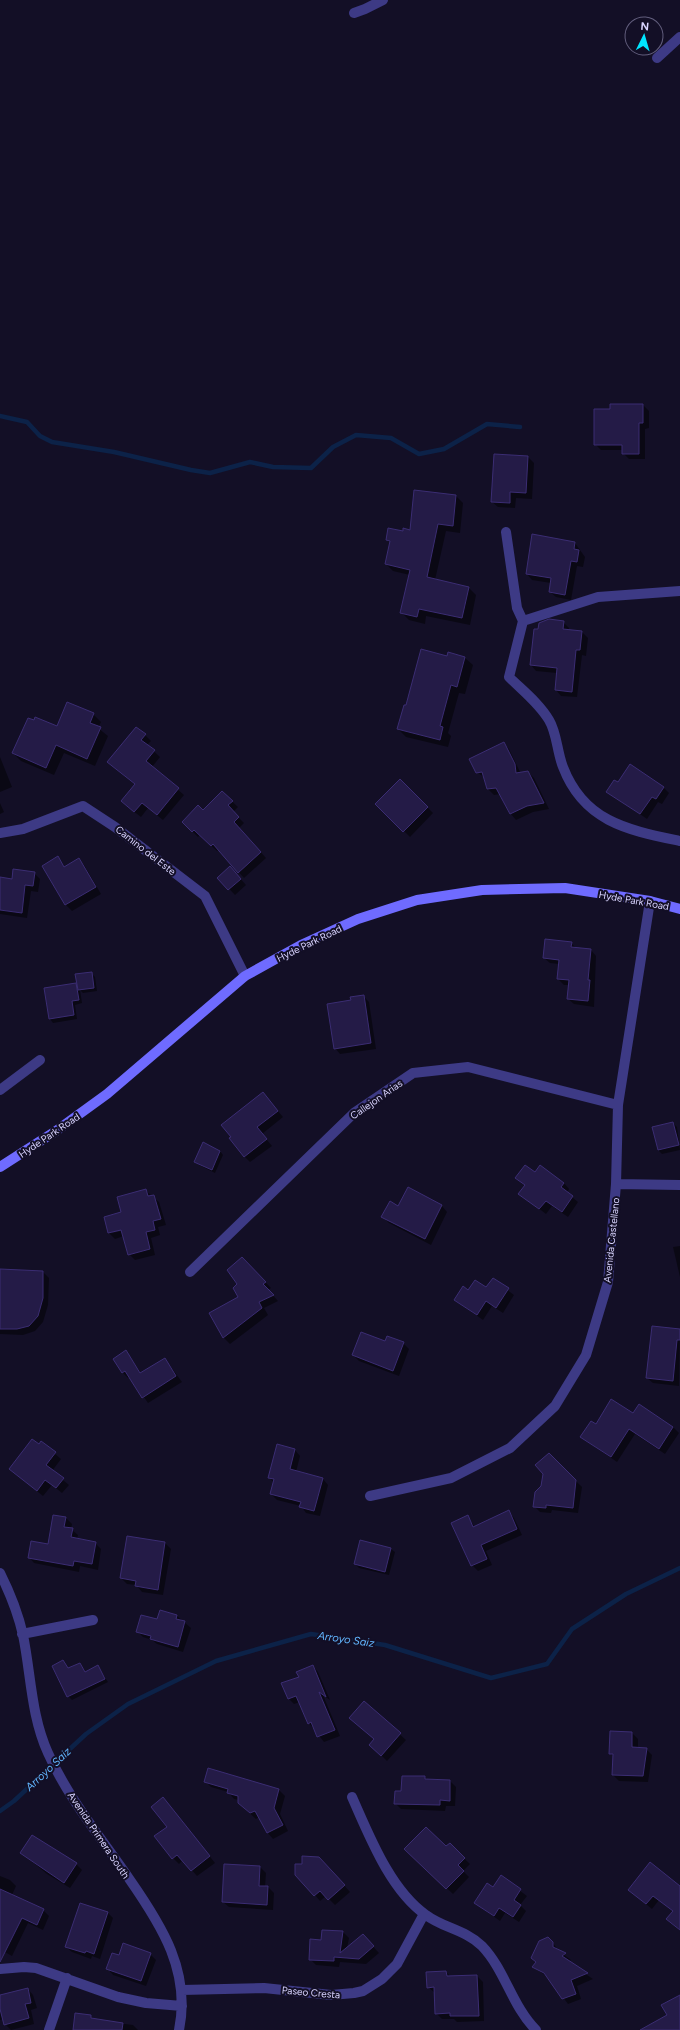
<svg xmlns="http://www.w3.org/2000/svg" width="680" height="2030" viewBox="0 0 680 2030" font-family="Figtree,sans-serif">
<rect width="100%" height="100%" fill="#130f26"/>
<path fill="#0007" fill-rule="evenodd" d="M611 405H643L649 411V428L645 429V459H629L623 453V450H601L595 444 611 410Z
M495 456 528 457 534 463 532 499 516 498 515 508 498 507 492 502Z
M456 496 463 503 460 533 446 531 435 580 469 588 476 595 470 625 426 616 425 624 409 620 402 613 410 575 393 571 386 564 390 543 387 540 410 531Z
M575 543 585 557 583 567 577 566 571 600 556 597 550 592 551 583 532 580 527 574Z
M563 622 569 628V631L582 632 588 638 586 656 582 655 577 697 561 696 556 690 557 673 536 671 531 665 539 630Z
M448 658H465L473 665 465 694 459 693 448 733 451 736 448 747 406 737 398 729Z
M93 714 101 722 98 728 108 736 95 766 64 753 54 775 21 761 13 753 57 727Z
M145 735 151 741 147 745 160 757 152 767 184 795 163 820 148 808 141 817 128 807 136 785 115 768Z
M503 743 509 749 521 774 528 772 534 778 549 809 533 812 516 820 511 814 500 794 494 795 488 789 485 778 477 772Z
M0 757 12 787 0 792Z
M400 780 433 813 410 837 377 804Z
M663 787 669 793 662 804 658 802 647 819 607 791Z
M222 792 238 807 233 812 244 823 239 828 266 858 244 878 219 850 217 851 200 835 198 837 183 822 203 812Z
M0 803 4 812 0 814Z
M57 858 65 867 78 859 84 865 101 894 72 911 66 905 43 866Z
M230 867 246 885 235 895 219 878Z
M34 873 40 879 38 892 31 891 27 918 0 914V878L13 880Z
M571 943 577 949 591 950 596 956 594 1007 574 1004 568 999 569 985H564L558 979 559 964 550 963 544 958Z
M91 973 95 977 97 991 83 993 80 990 82 1003 75 1005 77 1019 53 1023 50 1019 76 984 79 987Z
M363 996 369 1002 376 1049 340 1054 335 1048 352 1001Z
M263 1094 283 1117 262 1134 272 1146 250 1162 245 1157Z
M673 1123 677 1127 680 1150 662 1154 658 1150 653 1128Z
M220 1151 223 1155 215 1173 199 1165 195 1161Z
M535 1174 564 1183 569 1189 567 1193 578 1202 568 1217 552 1206 546 1214 520 1194 526 1186 517 1178Z
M409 1188 442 1206 447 1212 431 1245 389 1223 383 1217 399 1207Z
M145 1190 159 1202 166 1225 158 1227 160 1235 151 1238 155 1255 135 1260 129 1254 124 1236 115 1239 109 1233 105 1218 122 1213ZM126 1228V1230L112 1233V1231Z
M680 1246V1277L673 1247Z
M242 1258 271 1288 268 1290 278 1301 264 1308 268 1315 230 1344 224 1338 211 1313 239 1298V1284Z
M0 1269 43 1272 49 1278 48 1305 43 1322 35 1331 23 1335 0 1334Z
M493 1279 514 1295 503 1313 492 1306 483 1320 455 1300 469 1291 486 1289Z
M680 1330 679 1386 653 1383 647 1378Z
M386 1342 403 1343 409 1349 399 1376 359 1361 353 1355Z
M126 1352 141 1373 165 1359 182 1382 148 1403 130 1377 128 1378 122 1372Z
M633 1415 673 1427 679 1433 665 1454 635 1434 617 1462 581 1437 596 1425Z
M41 1442 61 1459 52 1471 69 1485 62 1493 52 1485 43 1496 10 1469Z
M295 1450 300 1456 296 1472 323 1479 328 1485 320 1516 306 1513 301 1506 277 1500 271 1494 274 1483 269 1477Z
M549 1455 582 1487 578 1513 552 1510 551 1513 540 1512 534 1506 542 1486Z
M509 1512 514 1518 522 1535 486 1551 492 1565 478 1571 472 1565 467 1517 475 1527Z
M66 1518 72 1524 71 1529 78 1535 77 1539 95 1543 101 1549 98 1570 80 1566 79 1572 34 1563 29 1557 49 1545Z
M165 1543 171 1549 163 1595 142 1592 136 1585 127 1584 121 1578Z
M391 1549 395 1552 389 1575 359 1568 355 1564Z
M161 1611 177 1616 191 1628 183 1652 157 1644 152 1640 143 1637 137 1631 158 1620Z
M63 1662 69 1669 80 1664 86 1672 98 1667 108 1682 72 1700 68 1696Z
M313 1666 318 1672 330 1700 323 1695 340 1736 324 1742 309 1723 300 1702 294 1704 289 1699 300 1677Z
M364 1702 406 1740 387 1761 376 1750Z
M611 1732 632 1733 638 1739V1749H646L652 1755 648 1782 619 1781 613 1775 614 1757 610 1753Z
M209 1770 279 1790 285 1796 280 1814 288 1831 273 1839 268 1833 259 1817 256 1819 245 1809 239 1800 234 1799 228 1792 211 1787 205 1781Z
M425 1777 428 1780 450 1781 456 1787 455 1806H446L445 1811 401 1809 395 1803 402 1792Z
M169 1805 215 1863 197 1876 183 1860 179 1864 173 1858 168 1827Z
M450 1845 470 1864 463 1871 469 1877 453 1894 406 1849 446 1848Z
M22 1853 76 1864 82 1870 70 1888 47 1874Z
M325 1864 350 1892 335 1905 326 1896 320 1901 315 1895Z
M260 1867 266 1873 265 1887H268L274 1893 273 1910 229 1907 223 1902Z
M0 1876 10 1880 16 1886 12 1895 43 1910 49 1916 43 1930 28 1923 12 1956 3 1951 0 1957Z
M501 1877 527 1896 520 1905 526 1911 519 1922 505 1913 500 1921 475 1903 493 1888Z
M680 1887V1930L667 1919 673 1911 659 1900 652 1909 629 1890Z
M107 1912 113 1918 100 1959 92 1956 91 1959 72 1952 66 1947Z
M322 1931 343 1932 349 1938 347 1948 363 1936 379 1953 366 1964 340 1962 339 1967 316 1965 310 1959 322 1941Z
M552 1942 559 1951 571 1960 568 1962 593 1979 577 1986 581 1999 568 2004 548 1977 533 1967Z
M150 1954 156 1960 146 1986 113 1975 108 1969 119 1956Z
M446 1972 451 1977 477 1976 483 1982 484 2021 457 2022 454 2019H442L436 2013 435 1993 428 1987Z
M28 1989 33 1995 37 2008 31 2010 34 2024 11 2030 5 2024 4 2019 0 2020V1996Z
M91 2016 94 2020 133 2025 138 2030H74Z"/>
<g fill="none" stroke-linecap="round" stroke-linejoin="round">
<path stroke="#0c2248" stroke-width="4.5" d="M0 416 27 422 40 436 52 442 114 452 191 470 210 473 250 462 273 467 311 468 333 447 356 435 391 438 419 454 444 449 487 424 520 427
M0 1811 14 1801 86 1734 128 1704 216 1661 311 1634 385 1645 491 1678 547 1664 572 1629 626 1594 680 1568"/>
</g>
<path fill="#241b47" stroke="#3b2d73" d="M610 404H643V423H639V454H622V445H594V409H610Z
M494 454 528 456 526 493 510 492V503L491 502Z
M414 490 456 495 453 526 438 524 427 577 469 587 462 618 419 609 417 617 400 613 410 570 385 564 390 541 386 540 388 528 403 531V528L410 530Z
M532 534 575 542 574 549 579 550 577 562 571 561 565 595 549 592 551 578 526 574Z
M549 619 564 621 563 629 582 631 580 650H576L572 692 555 690 557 668 530 665 534 629H538L539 623Z
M421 649 447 656 448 652 465 657 457 687 451 685 440 726 443 727 440 740 397 729 404 705H406Z
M67 702 94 713 90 723 101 727 87 759 56 745 46 768 12 753 28 718 34 720 35 717 57 726Z
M136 727 146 734 141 740 155 750 146 761 179 788 157 815 142 803 134 812 121 801 135 784 107 762Z
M504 742 515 764 516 773 528 771 544 803 527 806 510 814 496 788 487 789 482 772 476 773 469 759Z
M630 764 664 787 656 799 652 797 640 814 606 792 614 780 618 782Z
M400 779 428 807 403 832 375 804Z
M222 791 233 801 228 805 239 817 234 822 261 852 238 873 213 844 211 846 194 830 192 832 182 822 198 805 203 810Z
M58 856 64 867 79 858 96 887 65 905 42 866Z
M230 866 241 879 228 890 217 878Z
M13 869 35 872 33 886 25 885 22 913 0 910V877L12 879Z
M545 939 572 942 571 947 591 949 588 980H590L588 1001 567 999 569 980 557 979 559 960 543 958Z
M92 972 94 988 78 990 75 974Z
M76 983 79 1000 72 1001 74 1015 49 1019 44 988Z
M364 995 371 1043 334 1049 327 1004 351 1000 350 997Z
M263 1092 278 1111 257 1127 267 1139 244 1157 229 1138 231 1137 221 1125Z
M673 1122 679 1145 658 1150 652 1127Z
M203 1142 220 1151 212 1170 194 1162Z
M525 1165 535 1172 540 1165 564 1183 561 1187 573 1196 562 1212 546 1201 539 1209 518 1194 525 1185 515 1178Z
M408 1187 442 1205 425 1239 381 1217 390 1201 398 1206Z
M146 1189 148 1196 154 1195 161 1219 153 1221 155 1230 146 1232 150 1249 128 1255 121 1230 108 1233 104 1217 121 1212 117 1197Z
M242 1257 266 1282 263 1284 274 1295 259 1302 262 1308 223 1338 209 1313 238 1297 233 1288 237 1284 227 1270Z
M0 1269 43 1271V1298L38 1316 29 1326 17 1329H0Z
M493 1278 509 1288 496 1308 486 1301 477 1315 454 1300 463 1286 468 1290 475 1280 486 1287Z
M652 1326 680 1329V1340H677L673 1381 646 1378Z
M361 1332 385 1341 387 1336 404 1342 393 1371 352 1355Z
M126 1350 140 1373 165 1358 176 1376 142 1398 125 1371 122 1373 113 1359Z
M611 1399 633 1413 639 1404 673 1427 659 1449 629 1429 611 1457 580 1437 591 1421 596 1424Z
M32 1439 39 1444 41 1441 56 1452 46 1465 64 1478 56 1488 45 1480 37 1491 9 1469Z
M277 1444 295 1449 290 1469 323 1478 314 1511 299 1507 301 1502 270 1494 274 1479 268 1478Z
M549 1453 576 1480 573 1508 546 1505V1508L533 1507 535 1492 541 1486 543 1474 535 1465Z
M509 1510 517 1529 481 1545 487 1559 471 1566 451 1523 468 1515 473 1527Z
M53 1515 66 1517 64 1527 73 1528 71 1537 96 1542 92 1564 74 1561 73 1566 28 1558 31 1541 48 1544Z
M127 1536 165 1542 158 1590 135 1586 136 1581 120 1578Z
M360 1540 391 1548 385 1572 354 1564Z
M160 1610 177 1615 176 1619 185 1621 178 1647 150 1639 151 1636 136 1632 141 1615 157 1619Z
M63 1660 68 1668 80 1663 85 1672 98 1665 105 1679 67 1697 52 1666Z
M313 1665 326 1697 319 1692 335 1730 317 1737 311 1722 308 1724 296 1696 288 1699 281 1683 299 1677 296 1672Z
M364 1701 401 1733 381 1756 369 1745 374 1739 349 1718Z
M610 1731 632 1732V1747L647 1748 643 1776 612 1775 613 1754H609Z
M208 1768 279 1789 274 1808 283 1825 267 1833 255 1811 250 1813 238 1803V1796L227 1793 228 1789 204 1782Z
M402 1776H425V1779L450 1780V1801L440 1800V1805L394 1804 395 1791H401Z
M163 1797 210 1856 191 1871 177 1855 172 1859 154 1836 167 1827 151 1807Z
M426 1827 446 1846 450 1843 465 1858 458 1865 464 1871 446 1889 404 1849Z
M32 1835 77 1863 64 1883 20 1853Z
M302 1856 319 1857 345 1885 328 1900 320 1891 314 1896 295 1875V1864H302Z
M650 1862 680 1886V1930L666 1919 673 1911 653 1896 646 1904 628 1890Z
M224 1864 260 1866 259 1886H268L267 1905 222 1902Z
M501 1875 521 1889 514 1900 521 1905 513 1917 499 1908 494 1916 474 1903 487 1883 493 1887Z
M0 1889 44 1909 37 1925 22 1918 0 1962Z
M80 1903 108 1912 94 1954 86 1951 85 1953 65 1947Z
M322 1930 343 1931 340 1953 363 1934 374 1946 359 1959 334 1957V1961L309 1960 310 1939 321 1940Z
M548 1937 553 1942V1947L566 1953 562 1956 588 1973 571 1980 576 1994 562 1999 544 1973 532 1967 536 1962 531 1958 539 1941Z
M123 1943 151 1953 141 1981 106 1969 112 1953 119 1955Z
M446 1971 447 1976 477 1975 479 2016H450V2013L435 2014 434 1987 427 1988 426 1972Z
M28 1988 31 2003 25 2004 29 2018 4 2025 0 2009V1995Z
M680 1995V2030H640L667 2015 661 2005Z
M75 2013 91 2015V2018L123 2023 122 2030H73Z"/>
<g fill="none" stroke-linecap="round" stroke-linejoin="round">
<path stroke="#3d3a85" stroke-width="10" d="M354 13 365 9 383 0
M657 58 680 37
M506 532 517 608 523 621 509 677C522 690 539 703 549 720 557 733 557 752 563 767 584 822 628 830 680 841
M523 621 598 597 680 591
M0 833 23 829 83 806 115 827 205 896 245 976
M0 1090 40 1060
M616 1184 680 1185
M190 1272 354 1113 413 1073 468 1067 618 1105
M370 1496 451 1478 510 1448 555 1406 586 1355 608 1282 616 1184 618 1105 650 901
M0 1573C10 1593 18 1613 23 1635 31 1674 31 1716 48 1753 68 1798 102 1839 130 1880 162 1926 191 1972 179 2030
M22 1634 93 1620
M352 1797C369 1835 390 1890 426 1915 443 1928 466 1930 482 1946 505 1970 512 2006 536 2030
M0 1969 24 1967 36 1968 118 1997 146 2003 182 2006
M182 1990 264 1988 331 1995 354 1993 363 1991 382 1979 397 1964 424 1914
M49 2030 67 1978"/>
<path stroke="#6f6bff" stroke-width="10" d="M0 1167 56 1131 107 1094 245 976 301 945 358 919 417 900 482 890 565 888 650 901 680 909"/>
</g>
<g text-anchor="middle" stroke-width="4" stroke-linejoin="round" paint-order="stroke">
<g font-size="10" fill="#d9d4ff" stroke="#130f26">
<text transform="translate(146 850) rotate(38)" y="4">Camino del Este</text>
<text transform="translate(634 900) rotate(10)" y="4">Hyde Park Road</text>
<text transform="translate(309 943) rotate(-26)" y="4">Hyde Park Road</text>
<text transform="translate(376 1099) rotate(-35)" y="4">Callejon Arias</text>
<text transform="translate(49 1135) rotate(-34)" y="4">Hyde Park Road</text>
<text transform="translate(611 1240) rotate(-84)" y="4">Avenida Castellano</text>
<text transform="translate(99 1835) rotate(56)" y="4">Avenida Primera South</text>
<text transform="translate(311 1992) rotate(5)" y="4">Paseo Cresta</text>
</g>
<g font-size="11" font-style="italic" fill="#62b6ff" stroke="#130f26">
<text transform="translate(346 1639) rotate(8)" y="4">Arroyo Saiz</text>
<text transform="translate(48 1769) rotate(-43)" y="4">Arroyo Saiz</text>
</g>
</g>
<g transform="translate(644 36) rotate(5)"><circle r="19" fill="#130f26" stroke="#625e7d"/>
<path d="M0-3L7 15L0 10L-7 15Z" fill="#00e5ff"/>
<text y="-6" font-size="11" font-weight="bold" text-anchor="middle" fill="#d9d4ff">N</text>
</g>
</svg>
